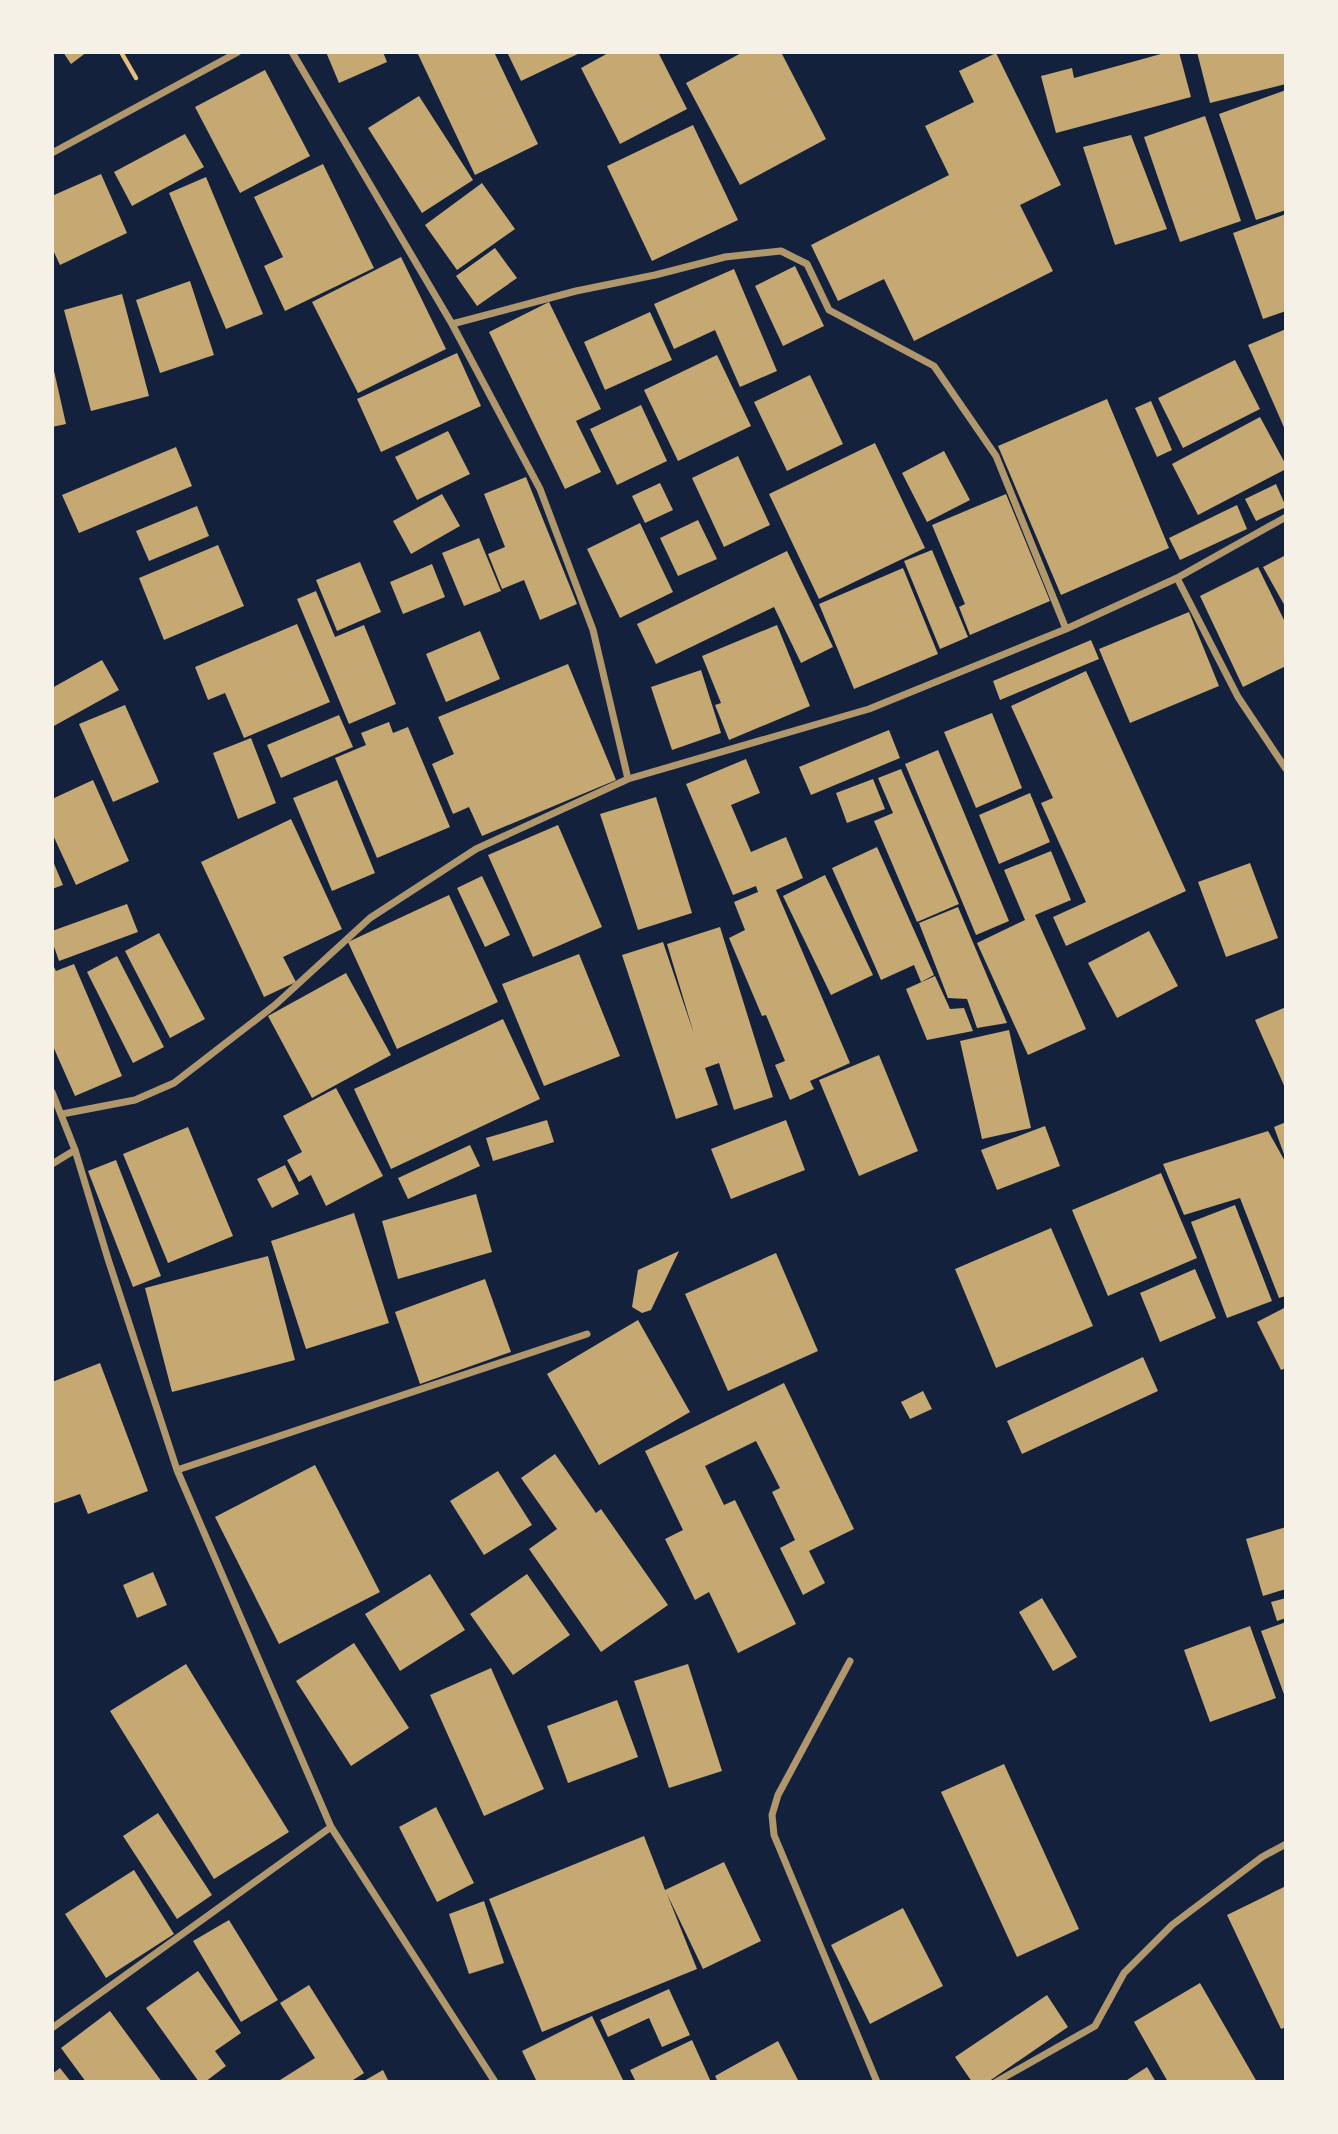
<svg xmlns="http://www.w3.org/2000/svg" width="1338" height="2134" viewBox="0 0 1338 2134" font-family="'Sofia Sans Condensed',sans-serif">
<rect width="100%" height="100%" fill="#14213d"/>
<path fill="#c6a872" d="M63 52H87L71 64Z
M326 52H383L387 62 339 83Z
M417 52H494L538 144 475 175Z
M507 52H582L521 81Z
M610 52H658L687 109 620 144 581 68Z
M743 52H781L826 139 740 185 686 83Z
M1168 52H1179L1191 97 1056 133 1041 76 1072 68 1074 78Z
M1197 52H1286V84L1210 103Z
M996 53 1061 185 1020 205 1053 271 914 341 884 279 838 301 811 245 949 175 925 126 974 102 959 71Z
M265 70 310 156 240 193 195 107Z
M1286 90V210L1256 220 1219 114Z
M419 96 473 180 422 213 368 128Z
M1205 116 1241 221 1180 242 1144 137Z
M693 125 738 220 652 261 607 166Z
M185 134 204 167 132 206 114 172Z
M1131 135 1167 229 1115 245 1083 147Z
M323 164 374 268 285 311 264 266 283 257 254 197Z
M101 174 127 233 60 265 52 248V196Z
M206 177 263 314 226 329 169 193Z
M482 183 515 229 457 270 425 225Z
M1286 214V311L1263 319 1233 233Z
M495 248 517 278 477 306 456 276Z
M401 257 446 349 358 393 312 302Z
M795 266 824 326 783 346 755 286Z
M734 269 777 371 740 387 715 330 674 349 654 304Z
M190 281 214 355 160 373 136 300Z
M122 294 149 396 91 411 64 310Z
M549 302 601 409 576 421 601 472 565 489 489 332Z
M650 312 672 360 605 390 584 342Z
M1286 329V432L1248 345Z
M457 353 481 406 381 452 357 399Z
M717 355 751 426 678 461 644 390Z
M1235 360 1260 409 1183 448 1158 398Z
M52 362 66 424 52 427Z
M810 375 843 444 787 471 754 402Z
M1107 399 1169 548 1061 595 998 446Z
M1151 401 1172 450 1157 457 1135 408Z
M641 405 667 461 617 485 590 429Z
M1260 417 1286 465V469L1198 515 1172 464Z
M448 431 470 474 417 500 395 457Z
M875 443 925 548 819 599 769 494Z
M176 447 192 486 79 533 62 495Z
M944 451 970 500 927 522 902 473Z
M738 456 770 525 724 547 692 478Z
M526 477 577 604 540 620 524 580 502 589 488 554 505 547 484 494Z
M660 483 673 510 645 523 632 496Z
M1276 484 1286 507 1256 521 1245 499Z
M442 494 460 526 411 554 393 521Z
M1006 494 1050 601 970 635 959 607 965 604 932 525Z
M1237 505 1247 529 1180 560 1169 538Z
M197 506 209 536 149 561 136 531Z
M698 520 717 559 678 576 660 538Z
M640 523 673 592 620 618 587 549Z
M479 538 501 591 464 606 442 553Z
M218 545 244 606 164 640 139 578Z
M932 550 968 637 940 649 904 561Z
M787 551 833 647 801 663 774 607 656 664 637 624Z
M1286 555V608L1263 567Z
M360 562 381 612 337 631 316 580Z
M432 564 445 597 403 614 390 582Z
M1258 567 1286 624V666L1243 687 1200 596Z
M903 568 938 654 854 689 819 604Z
M316 591 335 637 364 625 396 704 349 724 297 599Z
M1189 612 1219 686 1130 723 1099 649Z
M297 624 330 702 244 738 225 693 208 700 195 667Z
M777 625 810 706 729 740 715 705 721 703 702 656Z
M480 631 500 679 446 702 426 654Z
M1091 640 1099 659 1000 700 993 681Z
M102 660 119 690 52 727V688Z
M568 664 616 780 482 836 469 807 453 814 432 764 454 754 438 717Z
M701 670 721 733 672 750 651 687Z
M1086 671 1186 891 1066 946 1053 917 1086 902 1041 803 1053 798 1011 706Z
M125 705 159 782 113 802 79 724Z
M992 713 1022 788 976 808 944 732Z
M339 715 353 747 281 778 267 745Z
M389 722 393 733 408 727 450 827 377 858 335 758 366 745 361 733Z
M889 730 900 758 811 795 799 767Z
M251 738 276 803 238 819 213 753Z
M938 750 1009 921 976 935 905 764Z
M746 759 760 793 731 805 751 852 786 837 803 878 776 890 850 1063 810 1081 814 1089 790 1100 775 1065 785 1061 766 1015 762 1016 729 938 745 930 734 902 758 892 756 886 733 895 686 784Z
M901 769 959 904 917 922 874 821 893 813 878 778Z
M873 779 885 809 847 823 836 793Z
M93 780 129 861 76 885 52 833V799Z
M337 780 375 873 332 891 293 798Z
M1030 793 1050 842 999 864 979 815Z
M656 797 692 913 638 930 600 814Z
M291 819 342 929 283 957 296 982 264 997 201 862Z
M558 825 602 927 533 957 488 855Z
M877 847 934 975 921 982 914 965 881 980 832 868Z
M1051 851 1071 900 1035 915 1086 1029 1028 1055 977 943 1025 920 1004 870Z
M52 859 63 885 52 889Z
M1250 863 1278 938 1226 957 1198 882Z
M825 875 873 975 831 995 783 896Z
M482 876 510 935 485 947 457 888Z
M449 895 498 1002 397 1049 348 942Z
M127 904 138 932 59 961 52 941V931Z
M958 907 1007 1023 977 1028 967 999 948 998 919 923Z
M720 927 773 1097 734 1110 719 1063 705 1068 718 1105 676 1119 622 955 663 942 694 1034 667 944Z
M1149 931 1178 986 1117 1018 1088 963Z
M159 933 205 1019 170 1038 125 951Z
M579 954 620 1056 544 1086 502 984Z
M117 956 164 1047 133 1063 87 972Z
M52 963 56 971 74 964 122 1076 75 1096 52 1044Z
M346 973 391 1055 312 1098 268 1016Z
M935 976 950 1009 964 1008 973 1031 927 1040 906 989Z
M1286 1007V1090L1255 1020Z
M503 1019 540 1099 391 1169 354 1089Z
M1009 1030 1031 1128 982 1139 960 1041Z
M879 1055 918 1151 859 1176 819 1080Z
M336 1088 383 1176 326 1206 311 1175 299 1182 287 1160 302 1152 283 1116Z
M547 1120 554 1142 493 1161 486 1138Z
M786 1120 805 1170 731 1199 711 1149Z
M1286 1122V1157H1285L1274 1127Z
M1045 1126 1060 1166 997 1190 981 1150Z
M188 1127 233 1236 168 1263 123 1154Z
M1268 1131 1286 1163V1296L1279 1298 1240 1198 1184 1215 1163 1164Z
M470 1145 480 1166 408 1199 398 1178Z
M116 1160 161 1276 133 1287 88 1171Z
M285 1165 299 1194 272 1208 257 1179Z
M1161 1173 1197 1258 1108 1296 1072 1210Z
M476 1194 492 1252 398 1279 382 1221Z
M1235 1205 1272 1301 1227 1318 1191 1222Z
M354 1213 389 1323 306 1349 271 1241Z
M1051 1228 1093 1326 996 1368 955 1269Z
M679 1251 651 1310 642 1313 632 1307 638 1270Z
M776 1253 818 1351 728 1391 685 1294Z
M268 1256 295 1360 172 1392 145 1288Z
M1195 1269 1216 1318 1160 1342 1140 1293Z
M485 1279 511 1352 420 1384 395 1312Z
M1286 1307V1368L1281 1370 1257 1322Z
M638 1320 690 1412 599 1465 547 1374Z
M1143 1357 1158 1391 1022 1454 1007 1421Z
M100 1363 148 1491 88 1514 80 1494 52 1504V1382Z
M784 1383 854 1529 809 1551 825 1583 803 1595 780 1548 795 1540 772 1492 780 1488 756 1441 705 1466 724 1505 735 1500 796 1624 738 1653 709 1592 695 1600 665 1539 683 1530 645 1451Z
M923 1391 932 1409 910 1419 901 1402Z
M555 1454 596 1513 601 1509 668 1605 601 1652 529 1549 557 1529 521 1478Z
M315 1465 380 1592 279 1644 215 1517Z
M498 1471 532 1525 484 1555 450 1501Z
M1286 1527V1589L1263 1596 1246 1539Z
M153 1572 167 1605 137 1618 123 1585Z
M430 1574 465 1630 400 1671 365 1614Z
M527 1574 570 1635 513 1675 470 1614Z
M1042 1598 1077 1657 1053 1671 1019 1612Z
M1286 1598V1618L1277 1621 1271 1602Z
M1286 1622V1697H1285L1261 1631Z
M1250 1626 1276 1698 1210 1722 1184 1650Z
M354 1643 409 1728 351 1766 296 1681Z
M186 1664 289 1832 214 1879 110 1711Z
M688 1664 722 1771 669 1788 634 1681Z
M491 1668 544 1789 484 1816 430 1695Z
M617 1700 638 1757 568 1783 547 1726Z
M1004 1764 1079 1929 1017 1957 941 1792Z
M436 1807 474 1883 437 1902 399 1827Z
M158 1813 212 1895 177 1919 123 1836Z
M644 1836 665 1890 724 1862 761 1941 703 1969 667 1894 697 1969 542 2032 489 1899Z
M134 1870 174 1934 106 1978 65 1914Z
M1286 1886V2027L1281 2029 1227 1915Z
M484 1901 504 1963 469 1974 449 1914Z
M903 1908 943 1986 870 2024 831 1945Z
M229 1920 278 2000 241 2022 193 1941Z
M198 1971 241 2033 215 2051 226 2066 205 2082H199L146 2008Z
M1200 1983 1257 2082H1168L1134 2022Z
M309 1985 364 2073 350 2082H281L280 2080 315 2058 280 2003Z
M669 1989 690 2035 662 2047 649 2018 608 2037 600 2020Z
M1047 1995 1068 2027 988 2082H972L955 2057Z
M110 2011 162 2082H86L61 2048Z
M592 2016 624 2082H537L522 2051Z
M692 2040 711 2082H636L630 2070Z
M778 2041 799 2082H718L715 2076Z
M1147 2067 1156 2082H1124Z
M60 2068 71 2082H52V2074Z
M383 2070 389 2082H362Z"/>
<g fill="none" stroke-linecap="round" stroke-linejoin="round">
<path stroke="#e5c07b" stroke-width="4.5" d="M121 52 136 78"/>
<path stroke="#b1986c" stroke-width="7" d="M292 52 452 324 540 489 593 630 628 779
M52 153 238 52
M452 324 576 291 655 275 725 257 781 251 807 264 829 310 934 366 996 456 1066 629
M1177 578 1238 697 1286 769
M52 1092 75 1150 108 1259 177 1470 331 1827 495 2082
M62 1114 135 1100 174 1083 275 1005 370 918 476 849 628 779 869 709 1066 629 1177 578 1286 517
M52 1164 75 1150
M177 1470 587 1334
M850 1661 778 1795 772 1815 774 1835 877 2082
M52 2028 331 1827
M996 2082 1095 2026 1124 1973 1172 1925 1262 1857 1286 1844"/>
</g>
<rect width="1338" height="2134" fill="none" stroke="#f6f1e7" stroke-width="108"/>
</svg>
